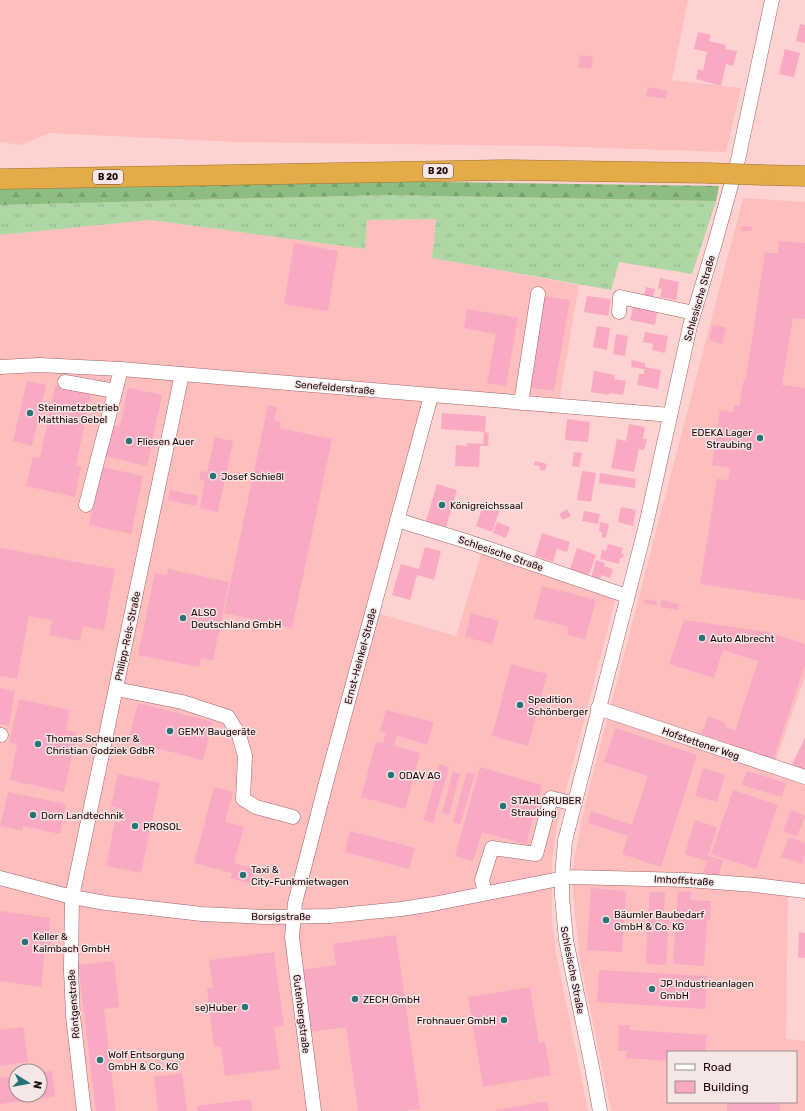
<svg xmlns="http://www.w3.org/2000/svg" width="805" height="1111" viewBox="0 0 805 1111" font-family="Rubik,sans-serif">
<defs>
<pattern id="grass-tufts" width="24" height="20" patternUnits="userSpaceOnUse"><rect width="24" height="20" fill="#aed7a4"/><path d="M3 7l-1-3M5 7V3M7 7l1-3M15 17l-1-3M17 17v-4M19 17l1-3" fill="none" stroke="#95b78c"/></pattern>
<pattern id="forest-firs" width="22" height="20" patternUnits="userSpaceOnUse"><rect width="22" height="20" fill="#8dbd80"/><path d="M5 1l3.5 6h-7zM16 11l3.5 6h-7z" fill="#79a16d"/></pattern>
</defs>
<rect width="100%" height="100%" fill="#fdd2d1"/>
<path fill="#febebe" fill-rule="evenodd" d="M0 0H688L672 80 741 88 726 152 548 146 235 142 50 133 21 145 0 142Z
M743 198 805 202V677L772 771 805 783V899L788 895 786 1039 805 1041V1111H611L580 960 573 896 574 859 585 804ZM668 1052H796V1102H668Z
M436 219 432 258 579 285 557 414 442 403 437 406 433 410 377 613 456 636 482 551 616 597 557 825 552 860V922L556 953 588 1111H0V235L150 220 365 249 367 220ZM16 1071H40V1095H16Z"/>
<path fill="url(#grass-tufts)" d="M385 195 716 201 692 274 619 262 611 290 432 258 436 219 367 220 365 249 150 220 0 235V205Z"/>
<path fill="url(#forest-firs)" d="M379 181 719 186 716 201 385 195 0 205V189L106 185Z"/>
<path fill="#f9a9c2" d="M800 24 805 25V43L796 41Z
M698 32 711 35 709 41 726 45 725 49 737 51 733 66 726 64 721 86 696 79 698 69 703 71 707 52 694 49Z
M785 49 800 53 794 77 779 74Z
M580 55 593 57 591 69 578 67Z
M648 87 668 91 666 99 646 96Z
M741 226 752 227 751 231H741Z
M779 241 805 243V319L793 318 782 385 805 388V600L700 584 717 479 728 480 730 468 712 465 720 410 733 412 734 405 739 406 744 379H746L765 252 778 254Z
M294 243 338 251 328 311 284 304Z
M660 278 679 282 676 300 660 297 662 289 658 288Z
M646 287 655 289 652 301 643 299Z
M543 296 570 300 554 391 527 387Z
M587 296 611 299 608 316 584 312Z
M634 304 658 308 655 325 630 320Z
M467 309 518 318 506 386 487 383 496 334 464 328Z
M713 325 726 328 722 344 709 340Z
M597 326 610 328 607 350 593 347Z
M645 332 668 336 665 353 652 350 653 344 643 342Z
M616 334 628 336 625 356 613 354Z
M632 360 645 363V367L661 370 658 389 637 385 639 374H644V369L631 367Z
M594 371 615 375 614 379 626 381 623 395 610 393 609 395 591 392Z
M27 381 46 385 32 446 13 441Z
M55 386 91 393 76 466 81 467 75 497 26 486 33 456 40 458Z
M128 388 162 395 147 466 104 456 110 425 120 427Z
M268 405 277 407 274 420 281 422 279 428 332 439 292 628 224 613Z
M442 413 486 416 485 432 441 429Z
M567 419 590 422 588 442 565 440Z
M629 424 645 427 643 439H647L644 450 639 449 634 472 611 468 617 439 626 441Z
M484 432 489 433 488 446H480L479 467 455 466 456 445 467 446V443L483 444Z
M215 437 233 441 218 512 200 508 205 481 199 480 201 471 207 472Z
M574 452 582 453 579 467 572 466Z
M535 461 547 464 545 471 539 469 540 466 534 465Z
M102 467 143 476 131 534 89 525Z
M582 471 596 473 591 502 577 500Z
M600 473 636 479 635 488 599 483Z
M437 484 457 490 446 527 426 521Z
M170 490 198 496 196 506 168 500Z
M484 503 500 509 492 532 476 526Z
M621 507 636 510 633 526 618 522Z
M567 509 571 516 563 520 559 514Z
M584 511 600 514 598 524 582 521Z
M497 522 510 527 506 538 493 533Z
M600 522 609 524 606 538 602 537V532H599Z
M542 533 570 542 567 552 557 549 553 562 535 556Z
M608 544 623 548 621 553 624 554 623 558H620L619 564 600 559 602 550 606 551Z
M425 547 441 551 434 580 417 575 410 600 392 595 401 564 419 569Z
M0 548 115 569 104 630 83 626 80 641 49 635 52 620 29 616 17 679 0 676Z
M577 548 596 555 589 575 570 569Z
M596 560 605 563 604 566 613 569 610 578 601 575 600 581 591 578Z
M168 569 229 582 213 661 201 658 199 667 138 655 155 573 167 575Z
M542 586 596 600 585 639 567 635 569 627 534 618Z
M645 599 657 601V605L644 603Z
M661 600 679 604 678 610 660 607Z
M471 613 499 621 492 644 465 637Z
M684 620 768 632 805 644V664L773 761 730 747V744L702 734 708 716 724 722 727 728 735 731 758 661 723 650 714 678 669 664Z
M511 664 547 674 528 746 492 736Z
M0 688 15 691 9 726 0 724Z
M19 699 70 710 66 730 77 732 64 792 10 780 17 744 9 743Z
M138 703 213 722 203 760 128 741Z
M386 710 434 722 427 745 397 735 394 746 420 753 405 809 361 797 376 742 383 743 386 732 380 731Z
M615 728 697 755 661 867 622 854 628 836 588 823 591 811 632 825 648 776 604 762Z
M805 738V770L792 764Z
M439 764 449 767 433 823 424 820Z
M480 767 542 785 526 844 482 832 473 861 455 856Z
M703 768 725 775 717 802 695 796Z
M747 771 786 783 782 797 742 785Z
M453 772 460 774 449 815 442 813Z
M467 772 475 774 460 824 453 822Z
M118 774 160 783 141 873 106 866 115 822 120 823 123 809 111 806Z
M214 787 233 792 225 822 244 827 234 863 256 869 252 884 230 878 232 873 194 863Z
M733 790 778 805 756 869 711 854Z
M8 792 66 804 60 834 23 826 22 831 0 826Z
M791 810 805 816 797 836 783 831Z
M695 820 717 827 708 856 723 860 718 878 703 873 707 861 685 854Z
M350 831 415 848 409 869 345 852Z
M789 837 805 843V855L802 864 781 857Z
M591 888 626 891 622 952 587 950Z
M678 891 691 892 690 900 711 901 710 920H707L704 966 673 964Z
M649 892H665L664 911H649Z
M0 911 50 918 49 932 52 933 49 951 45 950 41 987 0 981Z
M648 919 669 920 666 965 646 964Z
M799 932 805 933V958L798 957Z
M396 935 420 1109 403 1111H358L346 1027 310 1032 302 970 336 965 333 944Z
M274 952 284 1026 274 1027 280 1069 225 1076 221 1047H214L207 989 213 988 209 960Z
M114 961 119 1007 104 1009 116 1111H96L78 965Z
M599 970 707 976 705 1009 597 1002Z
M530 987 539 1043 545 1042 551 1075 483 1087 468 997Z
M619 1025H630V1030L707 1035 705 1052H668V1061L626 1058 627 1051H618Z
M23 1027 28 1062 0 1066V1030Z
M52 1071 55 1096 0 1104V1078L16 1076V1095H40V1072Z
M182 1073 187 1111H158L154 1077Z
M251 1099 252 1111H198L197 1106Z
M547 1101 549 1111H496V1110Z
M727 1102H780V1111H727Z"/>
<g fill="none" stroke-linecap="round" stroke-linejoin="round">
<defs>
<path id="minor" d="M619 312 620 297 694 313
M0 367 39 365 121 369 670 415
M65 382 115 391
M521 403 538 294
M86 505 121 369
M397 520 469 542 627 596
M116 689 182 702 228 717 239 735 245 756 243 799 256 807 293 817
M598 708 805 777
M0 735H1
M0 878 72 897 106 903 202 914 264 917 330 916 401 909 433 904 569 877 687 880 755 885 805 891
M485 893 482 880 492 848 536 854 551 798 574 804
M84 1111 73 1016 71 970 72 897 182 374
M314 1111 292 937 295 903 326 783 431 396
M600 1111 592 1067 566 940 562 896V877L565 841 646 525 690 326 715 243 738 160 772 0"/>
<path id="highway" d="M763 175 805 176
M0 179 504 170 708 173"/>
</defs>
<use href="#minor" stroke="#a36465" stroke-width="15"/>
<use href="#highway" stroke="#9d7232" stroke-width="21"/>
<use href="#minor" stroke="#fff" stroke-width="14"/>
<use href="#highway" stroke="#e3ac49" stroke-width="20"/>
<defs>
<path id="highway-bridge" d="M708 173 763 175"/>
</defs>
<use href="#highway-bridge" stroke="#9d7232" stroke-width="21" stroke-linecap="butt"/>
<use href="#highway-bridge" stroke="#e3ac49" stroke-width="20"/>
</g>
<g fill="#297376" stroke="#f6e7e7" stroke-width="1.5">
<circle cx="30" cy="413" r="4"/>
<circle cx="760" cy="438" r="4"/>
<circle cx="129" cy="441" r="4"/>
<circle cx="213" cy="476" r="4"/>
<circle cx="442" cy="505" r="4"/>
<circle cx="183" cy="618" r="4"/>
<circle cx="702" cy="638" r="4"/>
<circle cx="520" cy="705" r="4"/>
<circle cx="170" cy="731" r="4"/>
<circle cx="38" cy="744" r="4"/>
<circle cx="391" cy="775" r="4"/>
<circle cx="503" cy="806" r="4"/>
<circle cx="33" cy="815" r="4"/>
<circle cx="135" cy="826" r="4"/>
<circle cx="243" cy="875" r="4"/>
<circle cx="606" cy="920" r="4"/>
<circle cx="25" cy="942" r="4"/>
<circle cx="652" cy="989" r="4"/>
<circle cx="355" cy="999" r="4"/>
<circle cx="245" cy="1007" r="4"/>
<circle cx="504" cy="1020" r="4"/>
<circle cx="100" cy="1060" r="4"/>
</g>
<g text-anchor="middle" stroke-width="3" stroke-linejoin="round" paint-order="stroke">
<g fill="#f6e7e7" stroke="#5d494a" stroke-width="1">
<rect x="423" y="164" width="30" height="14" rx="3"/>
<rect x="93" y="170" width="30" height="14" rx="3"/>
</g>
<g font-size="9" font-weight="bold" fill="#1b0506">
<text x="438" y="174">B 20</text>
<text x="108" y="180">B 20</text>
</g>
<g font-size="10" fill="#1b0506" stroke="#f6e7e7">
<text transform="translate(699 298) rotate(-74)" y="4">Schlesische Straße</text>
<text transform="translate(335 387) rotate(5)" y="4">Senefelderstraße</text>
<text transform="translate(501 553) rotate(19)" y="4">Schlesische Straße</text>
<text transform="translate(127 636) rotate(-78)" y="4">Philipp-Reis-Straße</text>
<text transform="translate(360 656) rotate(-75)" y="4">Ernst-Heinkel-Straße</text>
<text transform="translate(701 743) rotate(19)" y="4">Hofstettener Weg</text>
<text transform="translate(684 880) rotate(3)" y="4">Imhoffstraße</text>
<text x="281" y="920">Borsigstraße</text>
<text transform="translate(573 970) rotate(79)" y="4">Schlesische Straße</text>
<text transform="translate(73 1004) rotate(-94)" y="4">Röntgenstraße</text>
<text transform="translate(302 1014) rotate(83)" y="4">Gutenbergstraße</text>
</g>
<g font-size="10" fill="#1b0506" stroke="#f6e7e7" text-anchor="start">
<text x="38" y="411">Steinmetzbetrieb<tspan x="38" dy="12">Matthias Gebel</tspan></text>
<text x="752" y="436" text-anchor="end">EDEKA Lager<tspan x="752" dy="12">Straubing</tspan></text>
<text x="137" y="445">Fliesen Auer</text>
<text x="221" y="480">Josef Schießl</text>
<text x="450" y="509">Königreichssaal</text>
<text x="191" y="616">ALSO<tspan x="191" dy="12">Deutschland GmbH</tspan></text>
<text x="710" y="642">Auto Albrecht</text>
<text x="528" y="703">Spedition<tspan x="528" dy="12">Schönberger</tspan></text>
<text x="178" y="735">GEMY Baugeräte</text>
<text x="46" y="742">Thomas Scheuner &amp;<tspan x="46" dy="12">Christian Godziek GdbR</tspan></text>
<text x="399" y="779">ODAV AG</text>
<text x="511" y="804">STAHLGRUBER<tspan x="511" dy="12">Straubing</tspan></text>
<text x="41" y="819">Dorn Landtechnik</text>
<text x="143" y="830">PROSOL</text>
<text x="251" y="873">Taxi &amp;<tspan x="251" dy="12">City-Funkmietwagen</tspan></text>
<text x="614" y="918">Bäumler Baubedarf<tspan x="614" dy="12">GmbH &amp; Co. KG</tspan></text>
<text x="33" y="940">Keller &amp;<tspan x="33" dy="12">Kalmbach GmbH</tspan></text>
<text x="660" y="987">JP Industrieanlagen<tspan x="660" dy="12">GmbH</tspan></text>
<text x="363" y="1003">ZECH GmbH</text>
<text x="237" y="1011" text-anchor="end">se)Huber</text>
<text x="496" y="1024" text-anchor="end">Frohnauer GmbH</text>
<text x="108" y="1058">Wolf Entsorgung<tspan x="108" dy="12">GmbH &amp; Co. KG</tspan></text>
</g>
</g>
<rect x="667" y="1051" width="130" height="52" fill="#f6e7e7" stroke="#9e8d8d"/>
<rect x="675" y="1064" width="20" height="6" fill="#ffffff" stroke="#9e8d8d"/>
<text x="703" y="1071" font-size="12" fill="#1b0506">Road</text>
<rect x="675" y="1081" width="20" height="12" fill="#f9a9c2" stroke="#9e8d8d"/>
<text x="703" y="1091" font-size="12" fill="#1b0506">Building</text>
<g transform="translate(28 1083) rotate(101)"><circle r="19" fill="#f6e7e7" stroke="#9e8d8d"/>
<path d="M0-3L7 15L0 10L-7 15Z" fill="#297376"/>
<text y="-6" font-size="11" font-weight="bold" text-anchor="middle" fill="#1b0506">N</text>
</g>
</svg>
